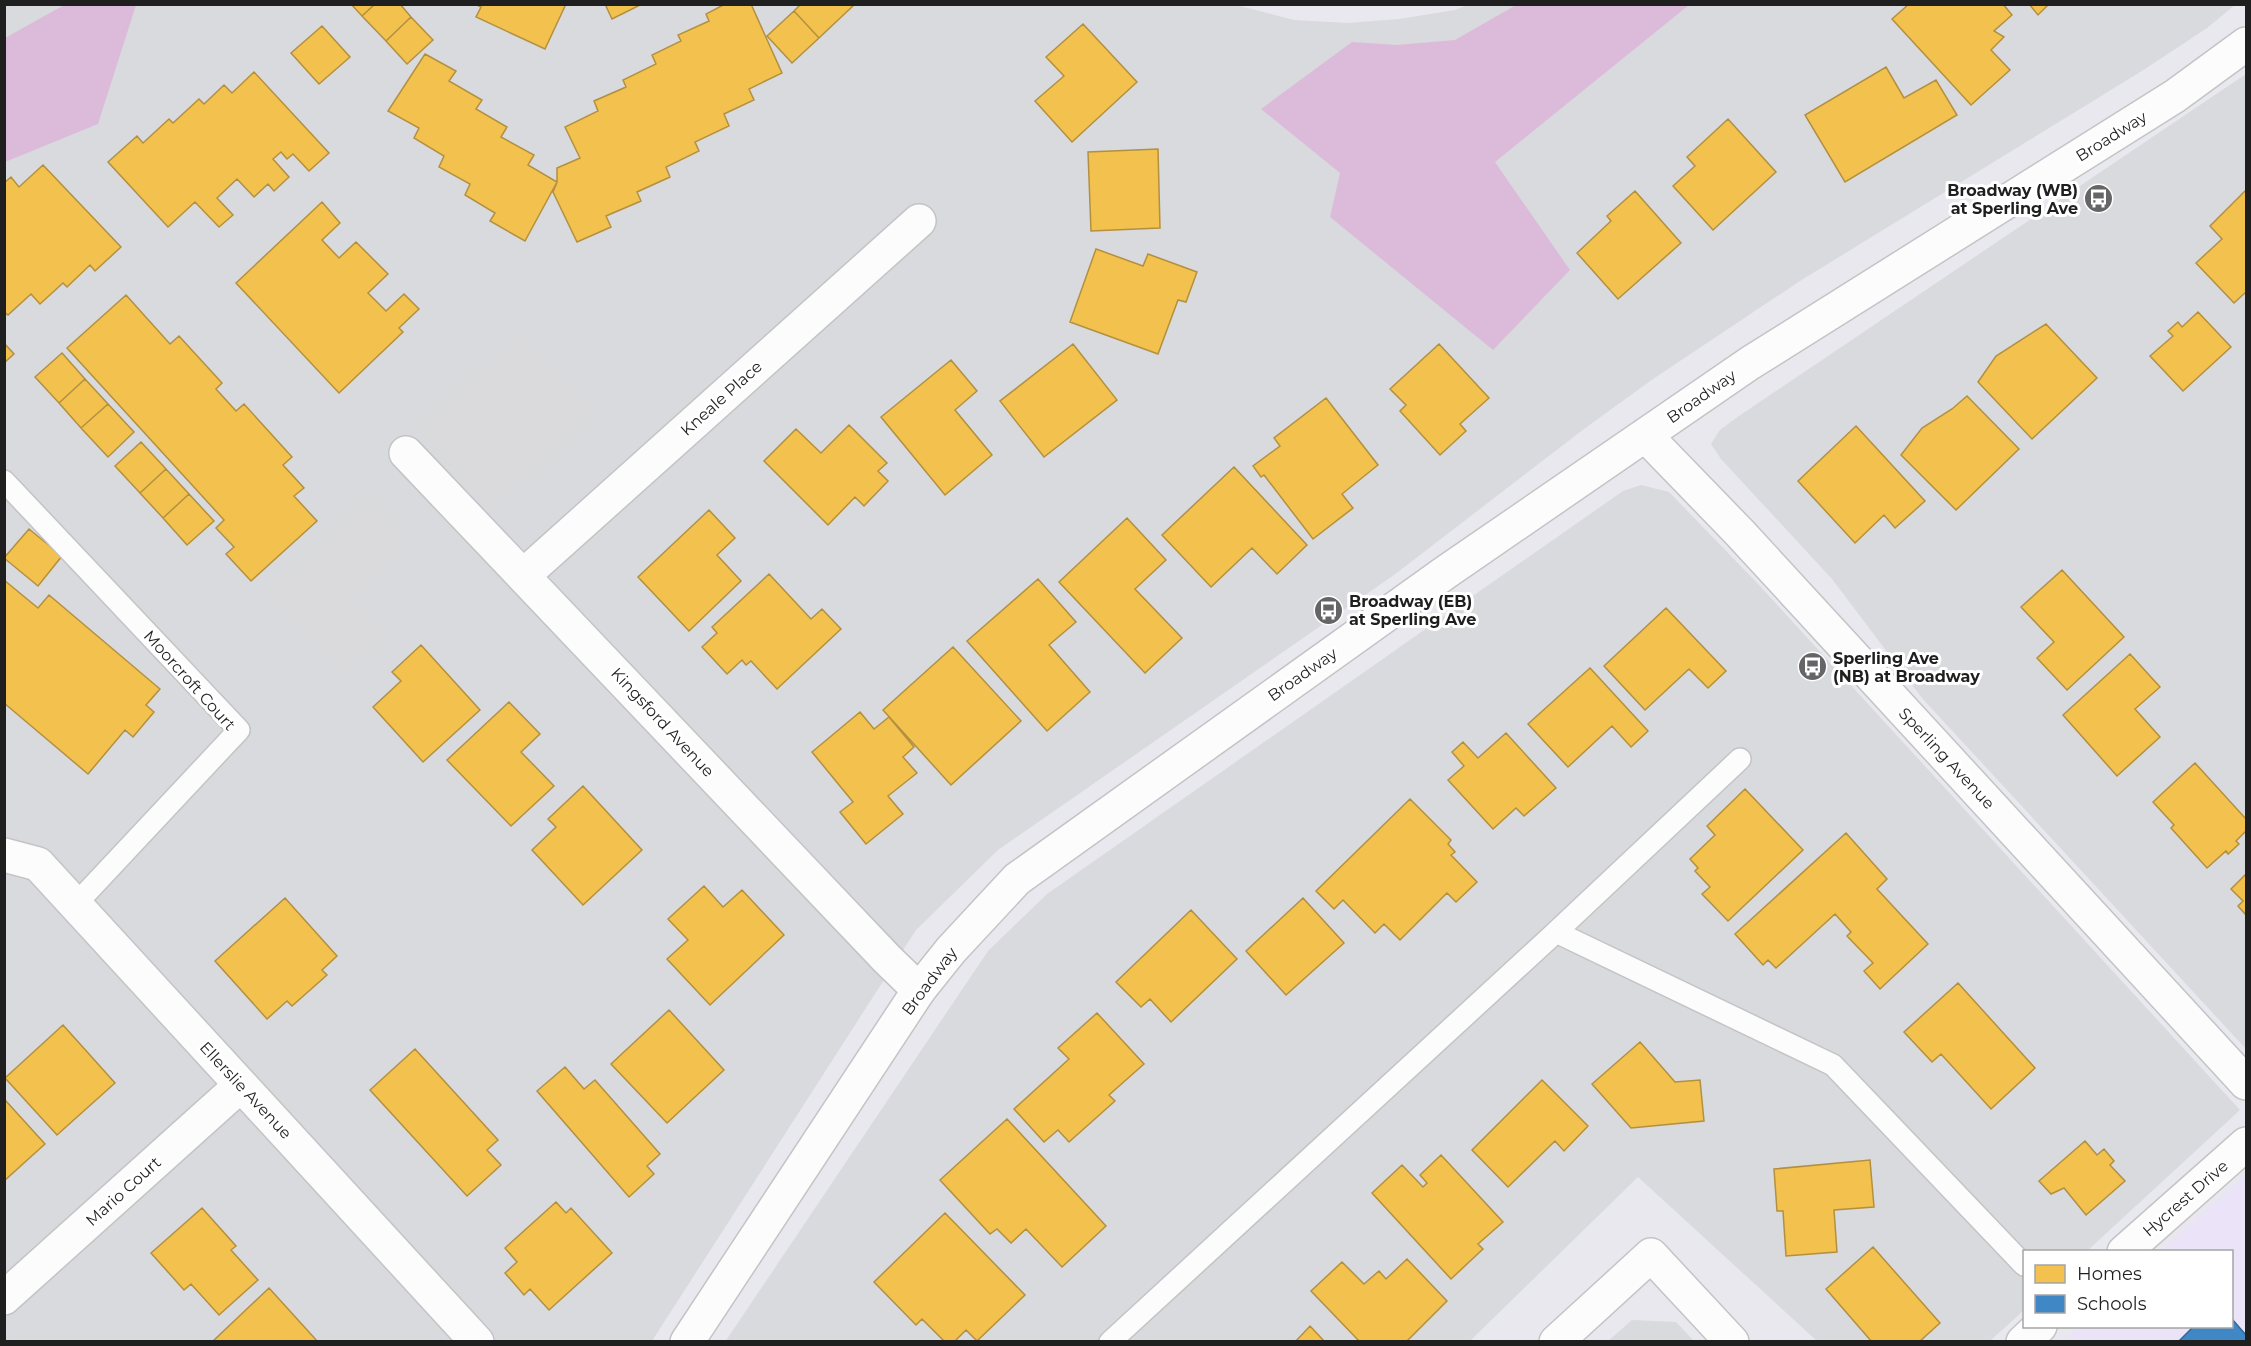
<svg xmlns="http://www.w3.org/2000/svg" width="2251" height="1346" viewBox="0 0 2251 1346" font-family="Montserrat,sans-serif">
<rect width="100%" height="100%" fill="#e8e8ee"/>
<path fill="#d9dadd" d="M1232 4 1294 20 1347 23 1399 19 1455 10 1470 4 2235 5 2207 28 2145 69 1800 281 1653 379 1584 429 1394 575 998 850 916 930 652 1341 5 1342V5Z
M2246 74V1049L1922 698 1832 579 1721 459 1711 444 1720 430 1736 418Z
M1641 485 1669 492 1759 585 2240 1110 2087 1251 2024 1252V1310L1990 1341H1817L1638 1177 1470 1341 725 1342 988 951 1047 894 1623 491Z
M1632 1320 1676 1322 1694 1341H1608Z"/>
<path fill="#ebe3f7" d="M2246 1174V1341L2062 1342 2079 1327 2232 1326V1252L2161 1251Z"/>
<path fill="#dcbbda" d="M66 4 136 5 98 124 5 162V38Z
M1516 5H1689L1495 162 1570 270 1493 350 1330 217 1340 173 1261 109 1352 42 1397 45 1455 40Z"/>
<path fill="#dadadc" d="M518 333 595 416 492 511 415 428Z
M369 496 412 542 351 598 387 637 345 676 266 591Z"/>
<path fill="#f2c14e" stroke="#b39040" stroke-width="1.5" d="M351 4H375L362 16Z
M375 4H400L411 17 386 41 362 16Z
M475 4H566L545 49 476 17 481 7Z
M605 4H642L612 19Z
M725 4H751L782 73 749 89 754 100 724 114 729 126 695 142 699 151 666 167 670 177 637 192 641 201 606 216 611 227 577 242 553 192 557 182V168L580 158 565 127 598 111 594 101 626 87 623 80 656 64 652 55 681 41 678 35 709 21 706 14Z
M801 4H855L819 38 794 11Z
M1909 4H2003L2012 15 1994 31 2004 37 1991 50 2010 70 1971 105 1892 19Z
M2029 4H2049L2038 15Z
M794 11 819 38 792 63 767 36Z
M411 17 433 40 407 64 386 41Z
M1083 24 1137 82 1072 142 1035 101 1064 76 1046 57Z
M322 26 350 57 319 84 291 53Z
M425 54 456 71 449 81 482 100 476 109 507 127 501 137 534 155 528 165 557 182 525 241 490 221 495 213 465 195 470 184 439 167 444 156 414 138 419 128 388 111Z
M1886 67 1904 98 1936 80 1957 115 1845 182 1805 115Z
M254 72 329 153 309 171 293 154 287 159 281 152 273 159 289 177 274 191 268 184 254 197 237 179 217 198 233 215 219 227 195 202 168 227 108 162 137 136 143 143 169 119 173 123 199 99 204 104 224 85 232 93Z
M1728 119 1776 172 1713 230 1673 186 1695 166 1687 157Z
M1158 149 1160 228 1091 231 1088 152Z
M43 165 121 247 95 271 90 265 67 287 63 283 40 304 31 294 8 315 4 312V183L11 177 19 187Z
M2246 190V292L2234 303 2196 263 2222 239 2210 226Z
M1635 191 1681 243 1618 299 1577 253 1611 221 1607 216Z
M322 202 340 223 322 240 339 258 356 242 388 274 368 293 386 311 404 294 419 309 399 328 403 332 339 393 236 283Z
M1096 249 1143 266 1148 254 1197 272 1186 302 1178 300 1158 354 1070 322Z
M126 295 170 344 179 336 222 383 216 389 236 411 244 404 292 457 283 465 304 488 294 496 317 521 251 581 226 554 234 547 216 528 224 520 67 348Z
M2198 312 2231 347 2183 391 2150 356 2173 336 2168 331 2178 322 2182 327Z
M2046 324 2097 378 2032 439 1978 382 1996 356Z
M4 343 14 354 4 363Z
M1073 344 1117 400 1044 457 1000 401Z
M1439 344 1489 398 1460 424 1466 431 1440 455 1400 411 1406 405 1390 389Z
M62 353 85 379 59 403 35 377Z
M951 360 977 391 955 410 992 455 945 495 881 417Z
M85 379 108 404 81 428 59 403Z
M1967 396 2019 449 1956 510 1901 455 1922 428 1952 409Z
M1326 398 1378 465 1342 494 1353 508 1313 539 1264 475 1261 477 1253 466 1280 446 1274 438Z
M108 404 134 432 108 457 81 428Z
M849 425 887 463 878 471 888 481 864 506 855 497 828 525 764 461 796 429 821 453Z
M1856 426 1925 501 1895 528 1884 515 1855 543 1798 481Z
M141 442 166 469 140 493 115 466Z
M1234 467 1307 545 1277 574 1252 548 1211 587 1162 535Z
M166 469 189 494 163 518 140 493Z
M189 494 214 521 187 545 163 518Z
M709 510 735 538 717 555 741 581 689 631 638 577Z
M1127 518 1166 560 1135 589 1182 638 1145 673 1059 582Z
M29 529 62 556 38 586 4 558Z
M2062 570 2124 637 2067 690 2037 658 2054 642 2021 607Z
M769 574 811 619 822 609 841 629 777 689 751 661 746 665 742 660 727 674 702 647 717 633 712 627Z
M1038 579 1076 622 1049 645 1090 692 1047 731 967 641Z
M4 580 38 608 49 595 160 689 146 705 154 712 133 737 125 730 88 774 4 703Z
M1666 608 1726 671 1708 688 1689 669 1645 710 1604 666Z
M421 645 480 710 423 762 373 707 401 681 392 672Z
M953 647 1021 721 951 785 883 710Z
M2130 654 2160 687 2135 709 2160 737 2117 776 2063 715Z
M1590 668 1648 731 1631 747 1612 726 1568 767 1528 724Z
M509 702 540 734 521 752 554 786 511 826 447 760Z
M860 712 874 729 889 717 914 747 903 757 917 773 888 796 903 814 866 844 840 812 853 802 812 752Z
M1506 733 1556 788 1524 816 1516 808 1493 829 1448 780 1464 766 1452 752 1463 742 1478 758Z
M2195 763 2246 819V831L2236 841 2239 844 2228 854 2226 851 2207 868 2171 828 2174 825 2153 802Z
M583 786 642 850 583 905 532 850 556 827 548 819Z
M1745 789 1803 850 1728 921 1702 894 1710 887 1695 871 1698 868 1690 859 1715 835 1707 826Z
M1410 799 1451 840 1448 844 1455 852 1451 855 1477 882 1456 902 1447 893 1400 940 1384 924 1375 933 1343 900 1334 909 1316 891Z
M1846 833 1887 879 1877 889 1928 944 1880 989 1864 971 1873 963 1847 936 1851 932 1835 914 1776 968 1768 960 1763 965 1735 934Z
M2246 874V915L2238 906 2243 901 2231 889Z
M704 886 723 907 742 890 784 935 710 1005 667 959 688 940 668 919Z
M285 898 337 956 322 970 327 975 292 1006 287 1001 267 1019 215 961Z
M1303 898 1344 943 1286 995 1246 951Z
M1191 910 1237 959 1171 1022 1150 999 1141 1007 1116 982Z
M1958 983 2035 1068 1991 1109 1941 1054 1932 1062 1904 1032Z
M669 1010 724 1070 667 1123 611 1064Z
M1097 1013 1144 1064 1109 1095 1115 1101 1069 1142 1058 1130 1044 1142 1014 1109 1069 1059 1058 1048Z
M63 1025 115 1083 57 1135 5 1078Z
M1640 1042 1675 1082 1700 1080 1704 1121 1631 1128 1592 1084Z
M415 1049 498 1140 487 1150 501 1165 467 1196 370 1090Z
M565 1067 584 1089 595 1080 660 1154 647 1166 654 1174 629 1197 537 1091Z
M1542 1080 1588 1126 1564 1151 1555 1141 1508 1187 1472 1150Z
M6 1101 45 1144 4 1181V1102Z
M1007 1119 1106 1226 1062 1267 1026 1229 1011 1243 997 1229 990 1234 940 1180Z
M2085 1141 2097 1155 2104 1149 2114 1161 2110 1165 2125 1181 2086 1215 2064 1188 2051 1194 2039 1181Z
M1441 1155 1503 1222 1478 1244 1483 1249 1451 1279 1372 1193 1402 1165 1423 1187 1427 1183 1420 1175Z
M1870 1160 1874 1207 1834 1210 1837 1252 1786 1256 1783 1211H1777L1774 1169Z
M556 1202 566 1213 571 1208 612 1253 549 1310 530 1289 524 1295 505 1273 517 1262 505 1248Z
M202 1208 236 1246 231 1250 258 1280 219 1315 191 1284 184 1290 151 1253Z
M945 1213 1025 1295 977 1341 966 1330 954 1342H945L922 1319 916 1325 874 1282Z
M1873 1247 1940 1323 1919 1342H1872L1826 1289Z
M1407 1259 1447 1301 1406 1342H1360L1311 1291 1342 1262 1364 1284 1379 1271 1386 1279Z
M269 1288 318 1342H212Z
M1310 1326 1325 1342H1295Z"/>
<path fill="#3f88c5" stroke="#356893" stroke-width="1.5" d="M2232 1319 2246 1335V1342H2178L2194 1326H2232Z"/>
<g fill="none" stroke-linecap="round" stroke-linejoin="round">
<defs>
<path id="service" d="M4 481 239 730 75 905
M1556 932 1740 759
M1110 1342 1556 932 1833 1065 2024 1265"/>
<path id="minor" d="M406 453 887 959 919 990
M524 575 919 221
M4 855 38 864 477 1342
M2124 1252 2246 1144
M4 1298 241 1085
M1556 1342 1651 1255 1732 1342
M2023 1342 2040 1326"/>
<path id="tertiary" d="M1645 435 1740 533 2246 1083
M687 1342 919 990 951 950 1017 879 1446 572 1750 363 2175 96 2246 44"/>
</defs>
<use href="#service" stroke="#c4c4c6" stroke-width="24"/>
<use href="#minor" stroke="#c4c4c6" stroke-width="36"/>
<use href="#tertiary" stroke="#c4c4c6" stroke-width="36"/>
<use href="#service" stroke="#fcfcfc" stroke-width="21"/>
<use href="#minor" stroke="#fcfcfc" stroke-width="33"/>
<use href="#tertiary" stroke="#fcfcfc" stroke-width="33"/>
</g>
<defs>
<symbol id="bus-disc" viewBox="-11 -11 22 22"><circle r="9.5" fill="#656567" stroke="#fff"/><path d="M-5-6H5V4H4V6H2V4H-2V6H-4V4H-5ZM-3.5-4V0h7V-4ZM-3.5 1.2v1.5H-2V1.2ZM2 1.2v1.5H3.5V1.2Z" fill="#fff"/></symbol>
</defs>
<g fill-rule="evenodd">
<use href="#bus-disc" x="2082" y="182" width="33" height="33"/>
<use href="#bus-disc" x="1312" y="594" width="33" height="33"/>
<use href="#bus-disc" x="1796" y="650" width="33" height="33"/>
</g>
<g text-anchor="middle" stroke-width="6" stroke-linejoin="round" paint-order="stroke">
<g font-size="16" fill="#1f1f1f" stroke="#fff">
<text transform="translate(2111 136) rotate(-32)" y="6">Broadway</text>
<text transform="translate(1701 396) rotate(-35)" y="6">Broadway</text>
<text transform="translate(721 398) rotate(-42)" y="6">Kneale Place</text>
<text transform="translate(1302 674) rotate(-35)" y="6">Broadway</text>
<text transform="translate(190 680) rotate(48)" y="6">Moorcroft Court</text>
<text transform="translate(663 722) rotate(47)" y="6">Kingsford Avenue</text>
<text transform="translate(1947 758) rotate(47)" y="6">Sperling Avenue</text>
<text transform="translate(929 981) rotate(-53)" y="6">Broadway</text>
<text transform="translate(246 1090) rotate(47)" y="6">Ellerslie Avenue</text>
<text transform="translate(123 1191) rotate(-42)" y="6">Mario Court</text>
<text transform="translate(2185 1198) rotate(-41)" y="6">Hycrest Drive</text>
</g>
<g font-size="16" font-weight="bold" fill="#1f1f1f" stroke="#fff" text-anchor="start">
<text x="2078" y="196" text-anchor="end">Broadway (WB)<tspan x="2078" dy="18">at Sperling Ave</tspan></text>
<text x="1349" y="607">Broadway (EB)<tspan x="1349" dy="18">at Sperling Ave</tspan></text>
<text x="1833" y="664">Sperling Ave<tspan x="1833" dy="18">(NB) at Broadway</tspan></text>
</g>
</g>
<rect width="2251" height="1346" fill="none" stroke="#1f1f1f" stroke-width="12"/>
<rect x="2023" y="1250" width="210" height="78" fill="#ffffff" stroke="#a5a5a5" stroke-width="1.5"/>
<rect x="2035" y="1265" width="30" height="18" fill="#f2c14e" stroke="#a5a5a5" stroke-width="1.5"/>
<text x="2077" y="1280" font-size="18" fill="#1f1f1f">Homes</text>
<rect x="2035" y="1295" width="30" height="18" fill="#3f88c5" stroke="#a5a5a5" stroke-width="1.5"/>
<text x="2077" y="1310" font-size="18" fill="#1f1f1f">Schools</text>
</svg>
